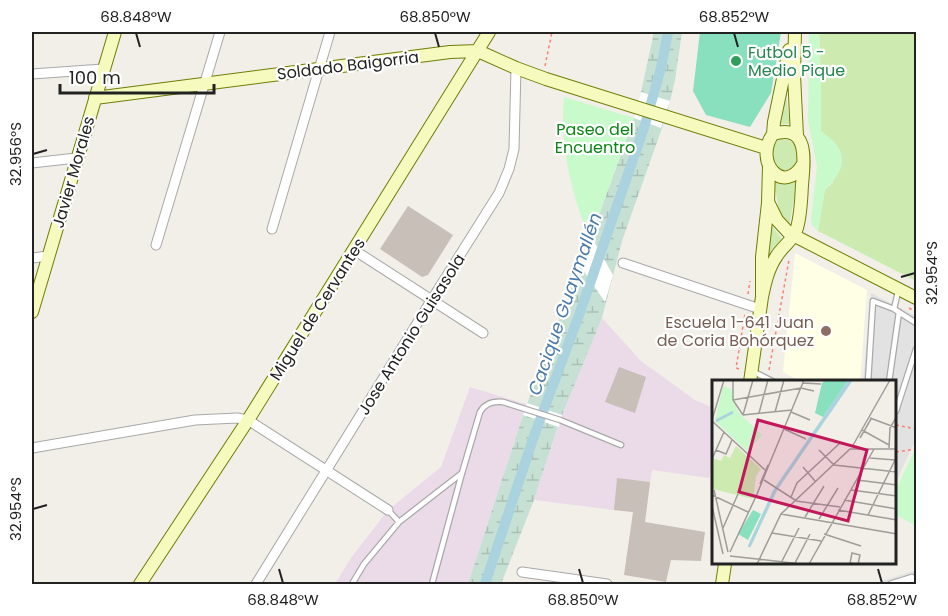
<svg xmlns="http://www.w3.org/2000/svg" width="948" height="616" viewBox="0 0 948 616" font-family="Poppins,sans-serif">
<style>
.industrial{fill:#ebdbe8}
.education{fill:#ffffe5}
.grass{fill:#cdebb0}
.wetland{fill:url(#wetland-marsh)}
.park{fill:#c8facc}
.pitch{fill:#88e0be}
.parking{fill:#e2e2e2}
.pier{fill:#fff}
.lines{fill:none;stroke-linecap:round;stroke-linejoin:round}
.canal{stroke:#aad3df;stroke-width:10}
.building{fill:#c7bfb8}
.lane-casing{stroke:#a9a9a9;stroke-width:7}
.street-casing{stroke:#a9a9a9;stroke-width:11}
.secondary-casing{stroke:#707d05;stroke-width:14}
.path{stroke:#fa8072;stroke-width:1.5;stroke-dasharray:3 3;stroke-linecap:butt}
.lane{stroke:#fff;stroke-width:4.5}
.street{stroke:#fff;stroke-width:9}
.secondary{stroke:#f7fabf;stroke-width:12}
.ticks{fill:none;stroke:#222;stroke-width:2}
.leisure-dot{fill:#2e9e5b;stroke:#fff;stroke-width:2}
.education-dot{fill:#8d6e63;stroke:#fff;stroke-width:2}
.labels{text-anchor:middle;stroke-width:4.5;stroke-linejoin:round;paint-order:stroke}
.leisure-label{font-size:16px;fill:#27864d;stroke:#fff;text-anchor:start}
.street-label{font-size:16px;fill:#222;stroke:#fff}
.park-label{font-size:16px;fill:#0c8416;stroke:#fff}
.education-label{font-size:16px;fill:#785e54;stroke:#fff;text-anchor:end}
.water-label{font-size:18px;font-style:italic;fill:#4a7aab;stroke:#fff}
.inset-river{fill:none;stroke:#aad3df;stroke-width:3}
.inset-road{fill:none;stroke:#9f9d99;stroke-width:1.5}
.view{fill:#c2185b;fill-opacity:0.15;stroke:#c2185b;stroke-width:3}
.inset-edge{fill:none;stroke:#222;stroke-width:3}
.neatline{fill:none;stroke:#222;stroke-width:2}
.ticks-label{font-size:15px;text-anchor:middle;fill:#222}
</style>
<defs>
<pattern id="wetland-marsh" width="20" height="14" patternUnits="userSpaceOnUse" patternTransform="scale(1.5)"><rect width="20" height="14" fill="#c6e0d4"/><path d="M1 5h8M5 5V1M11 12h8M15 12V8" fill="none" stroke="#aac0b6"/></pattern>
</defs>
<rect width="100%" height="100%" fill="#f2efe9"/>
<path class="industrial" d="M 602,318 L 641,361 L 695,400 L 714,408 L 714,457 L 709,478 L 652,470 L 646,514 L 534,500 L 558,427 L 523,415 L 468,584 L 335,584 L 351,558 L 388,510 L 441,467 L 470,387 L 562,415 Z"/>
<path class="education" d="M 795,253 L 867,290 L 860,382 L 801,382 L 783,372 Z"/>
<path class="grass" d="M 819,32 L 916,32 L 916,281 L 818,231 L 825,189 L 833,183 L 821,131 L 821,81 Z
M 786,96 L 790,124 L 777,124 Z
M 780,139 C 791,139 798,144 798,156 C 798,166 788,174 779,168 C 769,161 770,144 780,139 Z
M 773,179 L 788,183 L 797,180 L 789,227 L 780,215 Z
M 772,226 L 782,239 L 769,258 L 767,257 Z"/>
<path class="wetland" d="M 654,32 L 682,32 L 675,80 L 667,114 L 622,241 L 602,318 L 560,420 L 534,500 L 501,584 L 468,584 L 525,409 L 600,212 L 634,118 L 641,92 Z"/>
<path class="park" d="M 809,32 L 819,32 L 821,81 L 821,131 C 826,135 832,139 836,144 C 849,160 839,178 825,189 L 818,231 L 812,225 L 811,218 L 817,166 L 808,121 Z
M 564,97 L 634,118 L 600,212 L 584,224 C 569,184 560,141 564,97 Z
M 916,447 L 916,526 L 896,515 L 896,489 Z"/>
<path class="pitch" d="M 700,32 L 781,32 L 771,93 L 750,127 L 706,115 L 693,91 Z"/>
<path class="parking" d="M 871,293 L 916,316 L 916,439 L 896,482 L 896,382 L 863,382 Z
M 916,570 L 916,584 L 873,584 Z"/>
<path class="pier" d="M 641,92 L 670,101 L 661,128 L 634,118 Z
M 591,236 L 613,275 L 605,302 L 579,264 Z
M 527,403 L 562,415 L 559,427 L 523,415 Z"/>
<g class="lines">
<path class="canal" d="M 485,584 L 534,436 L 578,318 L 644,128 L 661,68 L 668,32"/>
</g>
<path class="building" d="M 408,206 L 453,235 L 428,275 L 422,277 L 380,249 Z
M 619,367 L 646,377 L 635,413 L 605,402 Z
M 617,478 L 650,482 L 645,522 L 705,532 L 701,561 L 671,560 L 666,582 L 624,575 L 633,512 L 614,510 Z"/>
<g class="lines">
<defs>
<path id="lane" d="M 898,292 L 894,309 L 916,323
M 754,372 L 774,382
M 868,382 L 873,301 L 894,309
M 889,382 L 899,312
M 896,411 L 916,349
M 388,510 L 399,522
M 352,584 L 364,564 L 399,522 L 462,473
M 432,584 L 462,473 L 480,412 C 485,403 493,401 503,402 L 560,420 L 621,445
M 890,584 L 912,577 L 914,581 L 905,584"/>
<path id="street" d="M 32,74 L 103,69
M 32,163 L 76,158
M 272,229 L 330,32
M 156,245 L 220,32
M 354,250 L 483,333
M 32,258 L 48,256
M 623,263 L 760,309
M 32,448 L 195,420 L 237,418 L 248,420 L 388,510
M 522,572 L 607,584
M 256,584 L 431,301 L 499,193 L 509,169 L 514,149 L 516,68"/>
<path id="secondary" d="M 795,32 L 794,75 L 797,136
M 95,98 L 450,52 L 478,51 L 516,68 L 546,79 L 766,148
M 773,134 L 774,122 L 789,50
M 769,204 L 777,220 L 789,233 L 916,298
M 762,297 C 765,283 768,269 776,257 C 781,248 792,241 796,231 C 801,217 801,200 802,185 C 804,162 810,123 773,134 C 753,162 784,197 803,164
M 32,312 L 115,32
M 750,382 L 762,297 L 762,257 L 768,203 L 769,166
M 140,584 L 248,420 L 489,32
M 722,584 L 725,564"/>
</defs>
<use href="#lane" class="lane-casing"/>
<use href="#street" class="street-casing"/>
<use href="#secondary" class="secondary-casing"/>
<path class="path" d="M 545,66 L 552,32
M 748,294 L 750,281
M 909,308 L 916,312
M 739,369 L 736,368 L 745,314
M 769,370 L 789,260
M 896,425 L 916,429
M 896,452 L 916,449"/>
<use href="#lane" class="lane"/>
<use href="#street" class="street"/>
<use href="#secondary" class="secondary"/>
</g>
<path class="ticks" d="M 136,33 L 140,47M 435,33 L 439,47M 734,33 L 738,47M 33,154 L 47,150M 901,277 L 915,273M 33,509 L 47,505M 279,569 L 283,583M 579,569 L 583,583M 878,569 L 882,583"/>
<circle class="leisure-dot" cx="736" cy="61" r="6"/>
<circle class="education-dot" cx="826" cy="331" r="6"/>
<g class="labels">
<g class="leisure-label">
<text x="748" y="58">Futbol 5 -<tspan x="748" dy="18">Medio Pique</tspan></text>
</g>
<g class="street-label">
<text transform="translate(348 65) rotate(-7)" y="6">Soldado Baigorria</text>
<text transform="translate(73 172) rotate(-74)" y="6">Javier Morales</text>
<text transform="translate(317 309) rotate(-58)" y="6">Miguel de Cervantes</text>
<text transform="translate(411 334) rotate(-58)" y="6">Jose Antonio Guisasola</text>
</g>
<g class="park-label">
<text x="595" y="135">Paseo del<tspan x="595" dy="18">Encuentro</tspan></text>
</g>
<g class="education-label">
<text x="814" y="328">Escuela 1-641 Juan<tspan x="814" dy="18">de Coria Bohórquez</tspan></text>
</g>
<g class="water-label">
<text transform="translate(565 304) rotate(-71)" y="6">Cacique Guaymallén</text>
</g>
</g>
<g transform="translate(712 380)">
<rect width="184" height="184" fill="#f2efe9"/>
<path d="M 24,66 L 49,89 L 44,96 L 41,119 L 1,109 L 1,78 L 9,81 L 12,75 L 18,78 Z" fill="#cdebb0"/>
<path d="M 111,37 L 115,38 L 66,109 L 40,164 L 37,163 L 63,107 Z" fill="#c6e0d4"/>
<path d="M 11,6 L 19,9 L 26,32 L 50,55 L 35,71 L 3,41 Z" fill="#c8facc"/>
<path d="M 114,0 L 136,0 L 111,37 L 103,33 L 110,3 ZM 41,130 L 49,134 L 36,160 L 26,154 Z" fill="#88e0be"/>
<path d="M 136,0 L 141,0 L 115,38 L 111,37 Z" fill="#aad3df"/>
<path class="inset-river" d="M 4,41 L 21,32M 37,167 L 62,112 L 114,36"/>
<path class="inset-road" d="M 21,0 L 21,20 L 31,35M 91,3 L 109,4M 21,20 L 89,8 L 102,11M 63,32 L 72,0M 79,32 L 98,40M 47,33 L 56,0M 31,35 L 80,30M 31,35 L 41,0M 158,38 L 185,48M 0,40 L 12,0M 0,41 L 53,90M 72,49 L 94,59M 150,50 L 177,65M 148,58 L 159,39M 140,67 L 178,0M 177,68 L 178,48 L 185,36M 4,70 L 14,74 L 20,60M 107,70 L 122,85 L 185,92M 158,78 L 183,80M 0,79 L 12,52M 91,87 L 103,101M 52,100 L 83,120M 145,100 L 185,105M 48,104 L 56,85M 2,110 L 16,172M 139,110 L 185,116M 45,114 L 92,0M 0,115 L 36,132M 79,117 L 85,103 L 128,63M 132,120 L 185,129M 84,121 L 128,127M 0,126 L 11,174M 126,130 L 185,140M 69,134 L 185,154M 156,135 L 185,76M 93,137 L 112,106M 107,139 L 126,108M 11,148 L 26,114M 60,153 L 109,161M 112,154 L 149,166M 18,172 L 46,112M 18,176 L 89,184M 70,181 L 87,148M 83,183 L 98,154M 45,184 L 69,134 L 138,69 L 185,69M 97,184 L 162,69M 144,184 L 138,183 L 140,173 L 148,175 L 146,184"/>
<path class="view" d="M 46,40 L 155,70 L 136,141 L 27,112 Z"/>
<rect width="184" height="184" class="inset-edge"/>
</g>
<rect width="948" height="616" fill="none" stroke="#ffffff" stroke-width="66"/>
<path d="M60 84v9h154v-9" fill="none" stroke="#222222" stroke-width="3"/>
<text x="69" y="84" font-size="18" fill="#222222" stroke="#ffffff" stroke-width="4.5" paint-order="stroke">100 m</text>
<rect x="33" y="33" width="882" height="550" class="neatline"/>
<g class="ticks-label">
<text x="136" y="22">68.848°W</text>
<text x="435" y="22">68.850°W</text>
<text x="734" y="22">68.852°W</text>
<text transform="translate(16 154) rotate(-90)" y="5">32.956°S</text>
<text transform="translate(932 273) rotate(-90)" y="5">32.954°S</text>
<text transform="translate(16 509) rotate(-90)" y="5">32.954°S</text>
<text x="283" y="605">68.848°W</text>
<text x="583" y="605">68.850°W</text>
<text x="882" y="605">68.852°W</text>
</g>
</svg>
